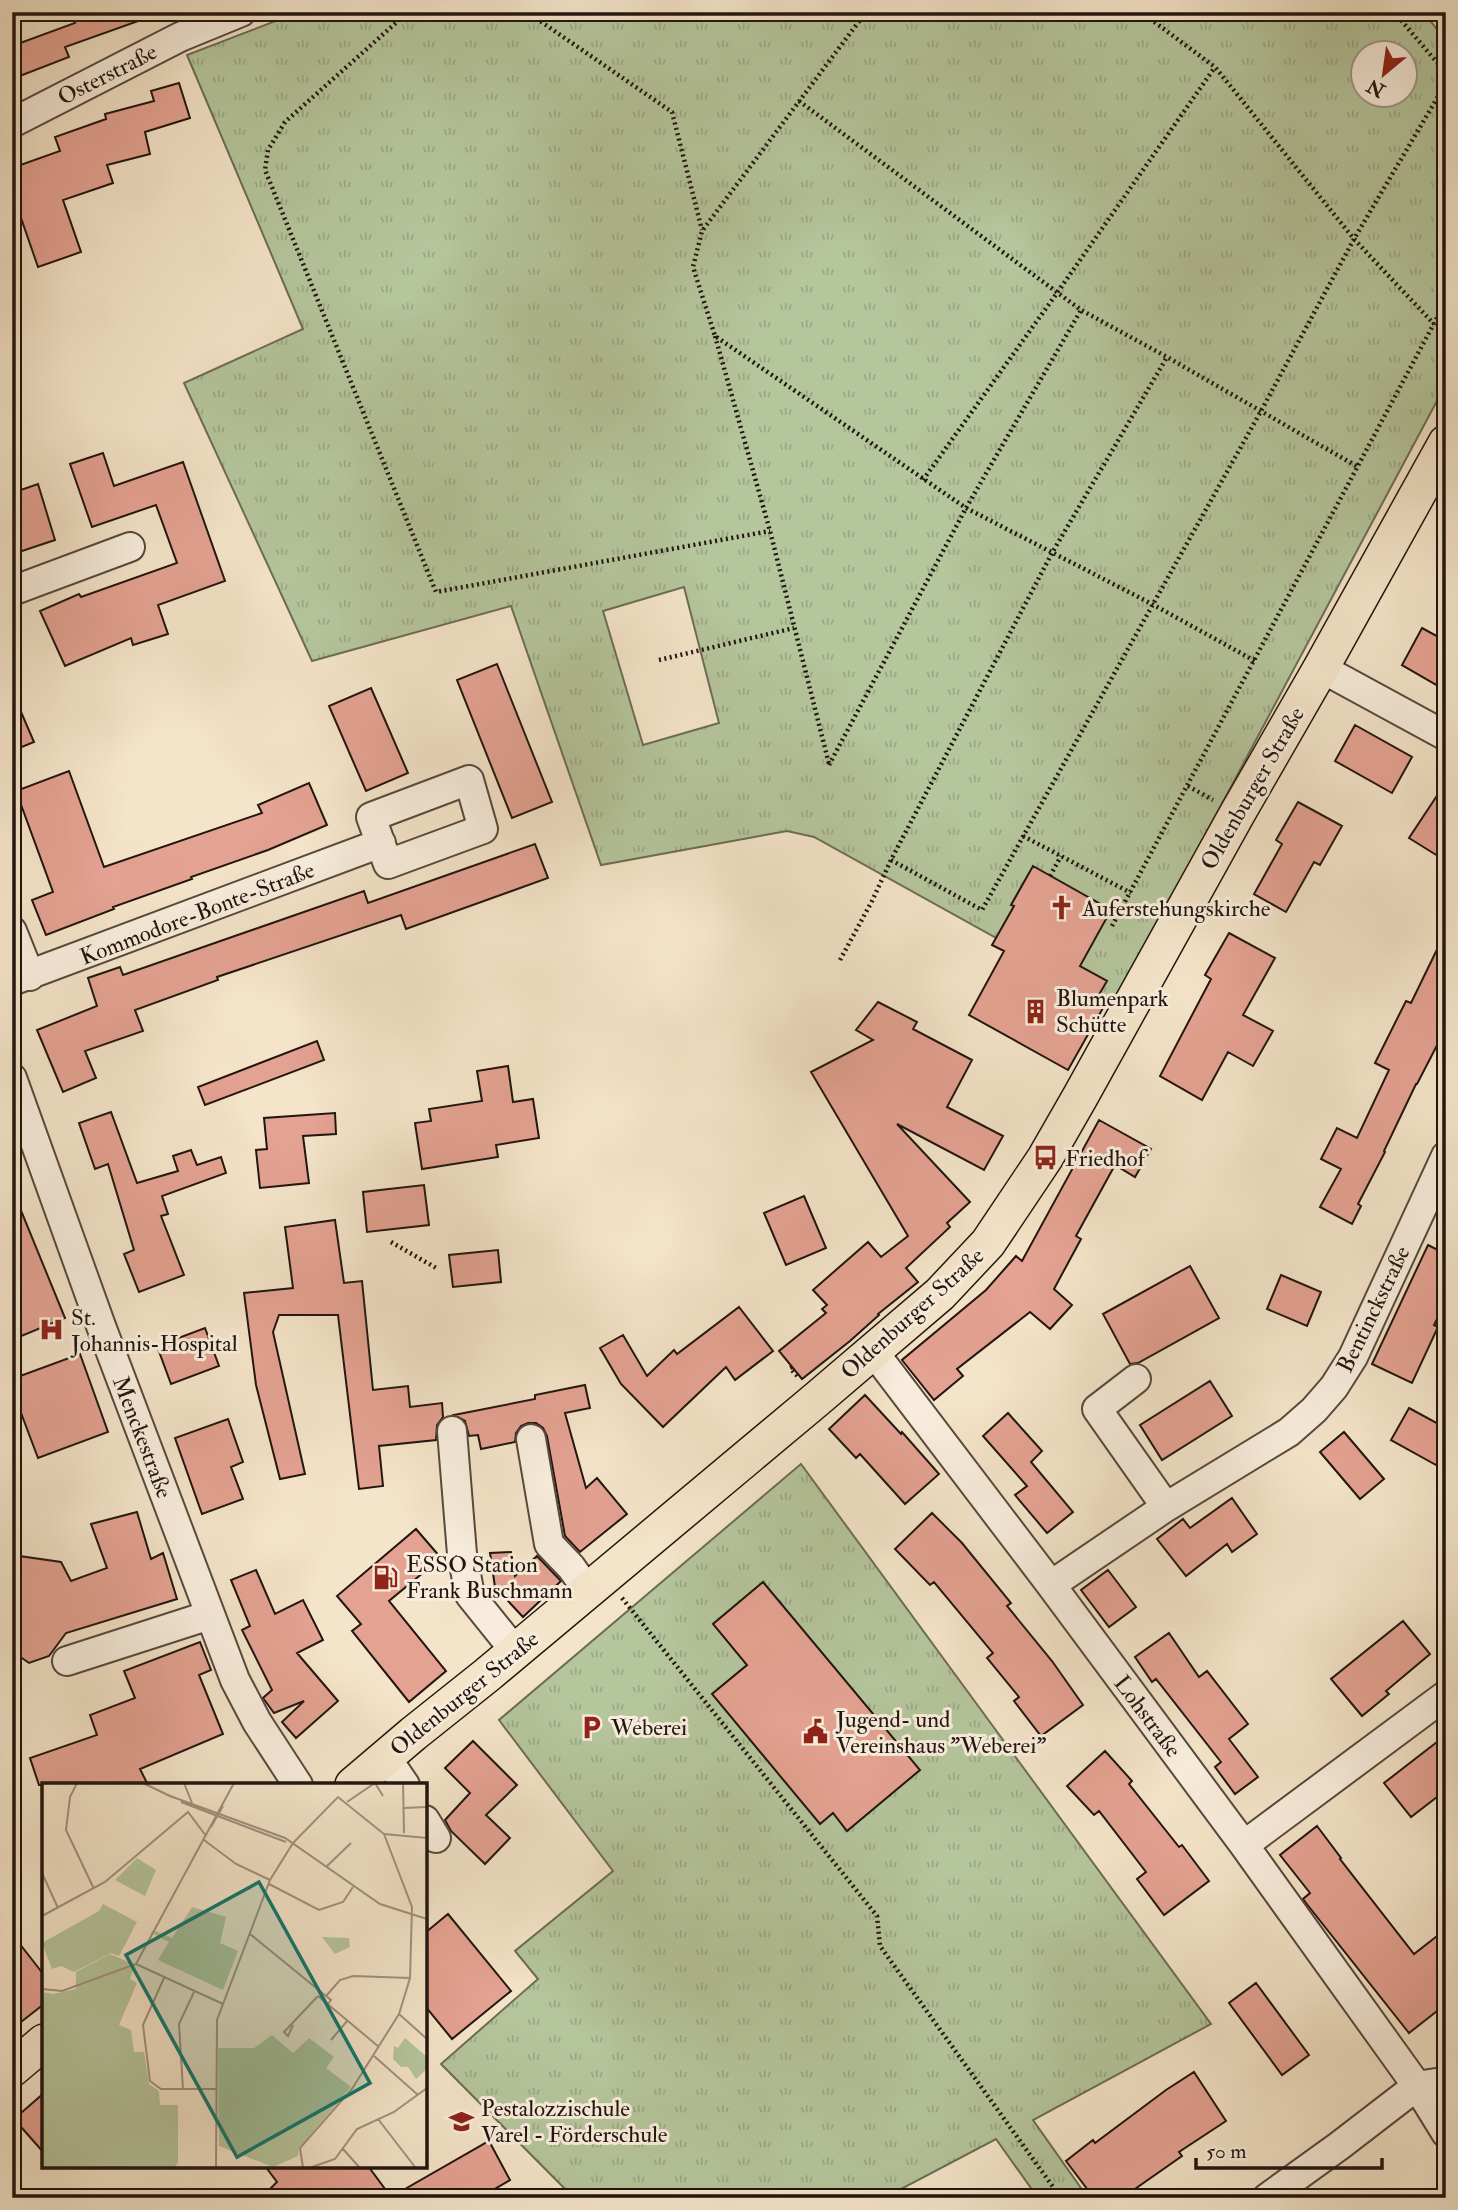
<svg xmlns="http://www.w3.org/2000/svg" width="1458" height="2210" viewBox="0 0 1458 2210" font-family="'IM FELL Double Pica',serif">
<style>
.park{fill:url(#park-tufts);stroke:#6b6d56;stroke-width:2;fill-rule:evenodd}
.building{fill:#e4a292;stroke:#21150f;stroke-width:2}
.lines{fill:none;stroke-linecap:round;stroke-linejoin:round}
.minor-casing{stroke:#56493e;stroke-width:32}
.major-casing{stroke:#21150f;stroke-width:38}
.path{stroke:#21150f;stroke-width:4.5;stroke-dasharray:2 3.5;stroke-linecap:butt}
.minor{stroke:#f8eddc;stroke-width:28}
.major{stroke:#f4e4c9;stroke-width:35}
.labels{text-anchor:middle;stroke-width:6;stroke-linejoin:round;paint-order:stroke}
.street-label{font-size:23px;fill:#21150f;stroke:#f8eddc}
.poi-label{font-size:23px;fill:#21150f;stroke:#f8eddc;text-anchor:start}
.inset-road{fill:none;stroke:#a0917f;stroke-width:2}
.view{fill:#0f766e;fill-opacity:0.15;stroke:#0f766e;stroke-width:3.5}
.inset-edge{fill:none;stroke:#21150f;stroke-width:3.5}
</style>
<defs>
<pattern id="park-tufts" width="24" height="20" patternUnits="userSpaceOnUse" patternTransform="scale(1.75)"><rect width="24" height="20" fill="#b5c59c"/><path d="M3 7l-1-3M5 7V3M7 7l1-3M15 17l-1-3M17 17v-4M19 17l1-3" fill="none" stroke="#9ba885"/></pattern>
</defs>
<rect width="100%" height="100%" fill="#f4e4c9"/>
<filter id="stains"><feTurbulence type="fractalNoise" baseFrequency=".00286" numOctaves="4"/><feColorMatrix values="0 0 0 0 .2 0 0 0 0 .09 0 0 0 0 .02 0 0 0 .5 -.17"/></filter>
<radialGradient id="worn" r=".72"><stop offset=".6" stop-color="#630" stop-opacity="0"/><stop offset="1" stop-color="#630" stop-opacity=".3"/></radialGradient>
<path class="park" d="M 299,12 L 1423,12 L 1446,40 L 1446,384 L 1115,1004 L 814,837 L 787,831 L 601,865 L 511,606 L 312,661 L 184,383 L 303,329 L 187,55 ZM 1364,52 L 1406,52 L 1406,94 L 1364,94 ZM 684,587 L 719,723 L 643,745 L 603,611 Z
M 801,1464 L 1211,2024 L 1033,2120 L 1088,2198 L 1038,2198 L 996,2139 L 884,2198 L 574,2198 L 441,2064 L 538,1979 L 515,1951 L 613,1871 L 499,1720 Z"/>
<path class="building" d="M 71,12 L 155,12 L 155,15 L 65,47 L 69,57 L 12,79 L 12,46 L 75,23 Z
M 179,83 L 190,118 L 145,132 L 150,154 L 107,165 L 113,183 L 63,200 L 81,252 L 38,267 L 12,192 L 12,168 L 60,151 L 55,137 L 106,119 L 105,114 L 154,101 L 151,91 Z
M 103,453 L 114,486 L 183,462 L 225,581 L 158,605 L 168,634 L 133,645 L 131,638 L 65,666 L 40,611 L 79,594 L 81,597 L 177,563 L 156,505 L 92,527 L 70,464 Z
M 38,484 L 55,540 L 19,552 L 12,531 L 12,493 Z
M 1422,628 L 1446,641 L 1446,676 L 1440,687 L 1402,665 Z
M 497,664 L 552,802 L 512,818 L 457,680 Z
M 371,688 L 408,773 L 366,791 L 329,706 Z
M 12,691 L 34,742 L 12,751 Z
M 1355,725 L 1412,757 L 1392,793 L 1335,761 Z
M 69,771 L 104,867 L 262,813 L 258,805 L 309,783 L 327,825 L 268,850 L 191,877 L 192,879 L 113,907 L 114,909 L 46,935 L 32,900 L 53,892 L 16,791 Z
M 1446,782 L 1446,861 L 1409,838 Z
M 1298,802 L 1342,826 L 1320,865 L 1314,862 L 1286,912 L 1254,894 L 1282,844 L 1276,840 Z
M 535,844 L 548,878 L 406,929 L 401,915 L 217,977 L 218,980 L 135,1010 L 143,1031 L 85,1051 L 96,1078 L 63,1092 L 37,1030 L 97,1006 L 88,978 L 120,967 L 123,975 L 364,891 L 368,903 Z
M 1033,866 L 1111,910 L 1080,966 L 1107,981 L 1094,1003 L 1103,1008 L 1068,1070 L 969,1015 L 1004,951 L 992,945 L 1014,906 L 1011,905 Z
M 1446,931 L 1446,1028 L 1417,1084 L 1416,1084 L 1384,1151 L 1385,1152 L 1358,1204 L 1361,1206 L 1352,1224 L 1320,1207 L 1341,1169 L 1321,1159 L 1337,1128 L 1357,1138 L 1389,1070 L 1375,1063 L 1406,1001 L 1411,1003 Z
M 1229,933 L 1275,958 L 1243,1015 L 1273,1031 L 1253,1066 L 1228,1052 L 1202,1100 L 1160,1076 L 1211,979 L 1205,975 Z
M 878,1002 L 917,1022 L 913,1029 L 972,1060 L 947,1107 L 1003,1136 L 984,1170 L 897,1124 L 970,1202 L 947,1223 L 950,1227 L 906,1268 L 918,1282 L 878,1314 L 879,1315 L 850,1341 L 802,1379 L 779,1351 L 826,1313 L 822,1309 L 827,1305 L 813,1290 L 868,1242 L 881,1257 L 908,1236 L 811,1072 L 873,1040 L 856,1030 Z
M 317,1041 L 324,1060 L 205,1105 L 198,1087 Z
M 508,1066 L 513,1102 L 533,1099 L 539,1138 L 496,1145 L 498,1157 L 422,1169 L 415,1123 L 431,1121 L 429,1109 L 482,1101 L 477,1071 Z
M 111,1112 L 137,1183 L 178,1171 L 173,1156 L 191,1150 L 197,1165 L 221,1157 L 226,1173 L 162,1196 L 168,1214 L 161,1216 L 184,1275 L 139,1292 L 124,1254 L 134,1250 L 108,1164 L 95,1169 L 79,1123 Z
M 335,1113 L 336,1134 L 303,1136 L 309,1183 L 260,1188 L 256,1150 L 267,1149 L 264,1118 Z
M 1099,1120 L 1151,1149 L 1135,1177 L 1115,1165 L 1076,1236 L 1081,1239 L 1054,1289 L 1072,1305 L 1050,1329 L 1030,1312 L 957,1369 L 963,1376 L 934,1400 L 902,1360 L 986,1290 L 1016,1256 L 1022,1261 Z
M 424,1185 L 429,1225 L 367,1232 L 363,1192 Z
M 13,1191 L 65,1318 L 19,1337 L 12,1320 Z
M 804,1196 L 826,1248 L 786,1265 L 764,1213 Z
M 335,1220 L 344,1283 L 362,1281 L 373,1390 L 408,1386 L 410,1407 L 442,1403 L 443,1417 L 437,1425 L 436,1440 L 379,1446 L 383,1486 L 359,1489 L 338,1315 L 279,1315 L 273,1332 L 305,1474 L 280,1479 L 256,1385 L 244,1293 L 293,1288 L 285,1227 Z
M 1428,1245 L 1446,1254 L 1446,1301 L 1434,1325 L 1438,1327 L 1412,1383 L 1372,1364 Z
M 498,1250 L 501,1282 L 453,1287 L 449,1255 Z
M 1190,1266 L 1219,1318 L 1138,1363 L 1130,1364 L 1103,1314 Z
M 1281,1275 L 1321,1292 L 1307,1326 L 1267,1309 Z
M 739,1307 L 773,1351 L 735,1380 L 726,1367 L 663,1427 L 621,1384 L 600,1348 L 623,1335 L 647,1376 L 674,1350 L 677,1354 Z
M 205,1328 L 219,1366 L 171,1384 L 157,1346 Z
M 80,1354 L 108,1432 L 38,1458 L 12,1389 L 12,1379 Z
M 1210,1381 L 1232,1416 L 1162,1460 L 1140,1425 Z
M 585,1385 L 590,1408 L 565,1413 L 586,1488 L 597,1478 L 627,1514 L 580,1552 L 565,1536 L 547,1436 L 543,1428 L 536,1423 L 528,1423 L 521,1426 L 516,1433 L 515,1442 L 481,1449 L 478,1435 L 469,1436 L 465,1421 L 454,1415 L 535,1399 L 535,1395 Z
M 865,1395 L 901,1434 L 902,1432 L 939,1474 L 905,1504 L 860,1454 L 856,1458 L 829,1429 Z
M 1409,1408 L 1446,1428 L 1446,1448 L 1436,1465 L 1391,1440 Z
M 1008,1413 L 1042,1451 L 1031,1462 L 1073,1512 L 1047,1533 L 1015,1495 L 1027,1486 L 983,1436 Z
M 228,1419 L 243,1462 L 231,1467 L 243,1499 L 202,1514 L 175,1438 Z
M 1344,1432 L 1384,1479 L 1360,1499 L 1320,1452 Z
M 1232,1498 L 1257,1534 L 1232,1552 L 1227,1544 L 1186,1576 L 1157,1539 L 1183,1519 L 1190,1528 Z
M 137,1512 L 151,1559 L 163,1553 L 177,1599 L 66,1633 L 49,1656 L 29,1663 L 12,1651 L 12,1555 L 61,1562 L 71,1581 L 107,1568 L 91,1524 Z
M 932,1513 L 962,1543 L 1011,1603 L 1007,1606 L 1052,1661 L 1083,1705 L 1041,1736 L 1014,1701 L 1019,1697 L 987,1658 L 993,1653 L 934,1582 L 930,1585 L 895,1549 Z
M 416,1529 L 441,1558 L 389,1601 L 446,1671 L 409,1702 L 352,1631 L 361,1624 L 337,1596 Z
M 511,1552 L 515,1576 L 537,1556 L 561,1581 L 523,1617 L 495,1587 L 490,1553 Z
M 256,1570 L 275,1614 L 303,1600 L 323,1640 L 297,1653 L 338,1701 L 296,1738 L 282,1722 L 304,1701 L 274,1713 L 263,1698 L 272,1690 L 242,1630 L 250,1626 L 231,1580 Z
M 1108,1570 L 1136,1607 L 1109,1627 L 1081,1590 Z
M 763,1582 L 920,1770 L 847,1831 L 833,1813 L 820,1824 L 712,1694 L 747,1665 L 713,1624 Z
M 1403,1621 L 1430,1654 L 1386,1691 L 1389,1694 L 1362,1716 L 1331,1679 Z
M 1169,1633 L 1199,1677 L 1207,1671 L 1248,1724 L 1229,1739 L 1258,1777 L 1235,1794 L 1215,1767 L 1221,1762 L 1156,1679 L 1152,1682 L 1135,1657 Z
M 200,1642 L 211,1670 L 199,1675 L 223,1734 L 140,1769 L 148,1785 L 39,1785 L 30,1758 L 97,1735 L 90,1715 L 135,1698 L 124,1671 Z
M 1446,1735 L 1446,1790 L 1411,1817 L 1384,1783 Z
M 473,1741 L 517,1785 L 486,1815 L 510,1838 L 485,1864 L 451,1831 L 445,1820 L 470,1793 L 445,1768 Z
M 1105,1751 L 1132,1781 L 1129,1784 L 1179,1847 L 1182,1845 L 1209,1881 L 1164,1915 L 1137,1879 L 1146,1872 L 1099,1811 L 1094,1815 L 1067,1786 Z
M 1317,1826 L 1341,1858 L 1340,1859 L 1414,1954 L 1446,1929 L 1446,2004 L 1409,2033 L 1306,1903 L 1303,1899 L 1310,1893 L 1280,1855 Z
M 448,1914 L 511,1991 L 452,2039 L 425,2006 L 425,1933 Z
M 12,1934 L 44,1975 L 44,2004 L 12,2029 Z
M 1256,1983 L 1309,2055 L 1282,2075 L 1229,2003 Z
M 1194,2072 L 1226,2121 L 1179,2152 L 1182,2156 L 1122,2198 L 1094,2198 L 1066,2161 L 1093,2140 L 1095,2143 L 1166,2090 Z
M 44,2093 L 44,2153 L 14,2119 Z
M 489,2141 L 510,2180 L 479,2198 L 261,2198 L 277,2182 L 265,2166 L 368,2166 L 391,2197 Z"/>
<g class="lines">
<defs>
<path id="minor" d="M 12,123 L 180,37 L 241,12
M 12,591 L 130,547
M 1321,668 L 1446,736
M 469,780 L 483,829 L 388,864 L 371,817 Z
M 12,931 L 30,976
M 12,981 L 381,843
M 12,1078 L 101,1326 L 235,1680 L 257,1722 L 298,1785
M 873,1351 L 1051,1585 L 1244,1845 L 1417,2086 L 1446,2133
M 1136,1379 L 1097,1409 L 1166,1507
M 452,1431 L 462,1554 L 470,1595 L 515,1651
M 531,1439 L 549,1544 L 571,1567 L 588,1591
M 1051,1585 L 1166,1507 L 1289,1432 L 1314,1410 L 1334,1387 L 1353,1357 L 1446,1156
M 67,1661 L 210,1615
M 386,1757 L 405,1785
M 425,1820 L 436,1838
M 1244,1845 L 1446,1695
M 1417,2086 L 1436,2083 L 1446,2084
M 1267,2198 L 1339,2146 L 1417,2086"/>
<path id="major" d="M 353,1785 L 413,1734 L 487,1675 L 817,1399 L 940,1294 L 988,1243 L 1045,1158 L 1080,1097 L 1237,814 L 1321,668 L 1446,443
M 12,2069 L 44,2042"/>
</defs>
<use href="#minor" class="minor-casing"/>
<use href="#major" class="major-casing"/>
<path class="path" d="M 408,12 L 285,122 L 268,150 L 265,170 L 436,592 L 770,531
M 527,12 L 672,112 L 702,230
M 866,12 L 702,231 L 693,267 L 715,336 L 966,508 L 1152,604 L 1255,661
M 1141,12 L 1215,67 L 1354,239 L 1434,324
M 1394,12 L 1446,73
M 799,101 L 1081,310 L 1167,357 L 1358,467
M 715,336 L 770,531 L 829,764
M 923,480 L 1057,293 L 1215,67
M 659,660 L 794,628
M 829,765 L 966,508 L 1081,310
M 1188,786 L 1213,800
M 1023,836 L 1131,893
M 891,860 L 982,910 L 1261,411 L 1354,239 L 1446,83
M 1050,876 L 1061,856
M 1112,926 L 1446,301
M 840,960 L 872,901 L 891,860 L 1052,553 L 1167,357
M 391,1242 L 438,1269
M 792,1367 L 790,1368 L 798,1377
M 622,1598 L 877,1916 L 880,1946 L 1061,2198"/>
<use href="#minor" class="minor"/>
<use href="#major" class="major"/>
</g>
<defs>
<symbol id="church-bare" viewBox="-9 -9 18 18"><path d="M-1.2-6h2.4v3.5h3.3v2.4h-3.3V6h-2.4V-.1h-3.3v-2.4h3.3Z" fill="#8f2418" stroke="#f8eddc" stroke-width="2.5" paint-order="stroke"/></symbol>
<symbol id="building-bare" viewBox="-9 -9 18 18"><path d="M-4-6H4V6H1V3H-1V6H-4ZM-2.5-4.3h1.7v1.8h-1.7ZM.8-4.3h1.7v1.8H.8ZM-2.5-1h1.7V.8h-1.7ZM.8-1h1.7V.8H.8Z" fill="#8f2418" stroke="#f8eddc" stroke-width="2.5" paint-order="stroke"/></symbol>
<symbol id="bus-bare" viewBox="-9 -9 18 18"><path d="M-5-6H5V4H4V6H2V4H-2V6H-4V4H-5ZM-3.5-4V0h7V-4ZM-3.5 1.2v1.5H-2V1.2ZM2 1.2v1.5H3.5V1.2Z" fill="#8f2418" stroke="#f8eddc" stroke-width="2.5" paint-order="stroke"/></symbol>
<symbol id="hospital-bare" viewBox="-9 -9 18 18"><path d="M-5-5h3v3.5h4V-5h3V5h-3V1.5h-4V5h-3Z" fill="#8f2418" stroke="#f8eddc" stroke-width="2.5" paint-order="stroke"/></symbol>
<symbol id="fuel-bare" viewBox="-9 -9 18 18"><path d="M-5.5-6h7V0h2V4h1.3V-2.5L3-4.5l.8-.8L6-3V5H2.5V1h-1V6h-7ZM-4.2-4.7v3.2H.2V-4.7Z" fill="#8f2418" stroke="#f8eddc" stroke-width="2.5" paint-order="stroke"/></symbol>
<symbol id="parking-bare" viewBox="-9 -9 18 18"><path d="M-3.5-5.5H1a3.5 3.5 0 0 1 0 7H-1V5.5H-3.5ZM-1-3.4V-.6H.8a1.4 1.4 0 0 0 0-2.8Z" fill="#8f2418" stroke="#f8eddc" stroke-width="2.5" paint-order="stroke"/></symbol>
<symbol id="civic-bare" viewBox="-9 -9 18 18"><path d="M-.6-6.5H3V-4.5H.6V-3L4-1V1h2V6H-6V1h2V-1L-.6-3ZM-1.2 2.5V6h2.4V2.5Z" fill="#8f2418" stroke="#f8eddc" stroke-width="2.5" paint-order="stroke"/></symbol>
<symbol id="school-bare" viewBox="-9 -9 18 18"><path d="M0-5L7-2L0 1L-7-2ZM-4 1L0 2.5L4 1V4Q0 6-4 4Z" fill="#8f2418" stroke="#f8eddc" stroke-width="2.5" paint-order="stroke"/></symbol>
</defs>
<g fill-rule="evenodd">
<use href="#church-bare" x="1044" y="890" width="35" height="35"/>
<use href="#building-bare" x="1018" y="994" width="35" height="35"/>
<use href="#bus-bare" x="1028" y="1140" width="35" height="35"/>
<use href="#hospital-bare" x="34" y="1312" width="35" height="35"/>
<use href="#fuel-bare" x="368" y="1560" width="35" height="35"/>
<use href="#parking-bare" x="574" y="1710" width="35" height="35"/>
<use href="#civic-bare" x="798" y="1714" width="35" height="35"/>
<use href="#school-bare" x="444" y="2104" width="35" height="35"/>
</g>
<g class="labels">
<g class="street-label">
<text transform="translate(107 74) rotate(-27)" y="8">Osterstraße</text>
<text transform="translate(1252 788) rotate(-60)" y="8">Oldenburger Straße</text>
<text transform="translate(197 913) rotate(-21)" y="8">Kommodore-Bonte-Straße</text>
<text transform="translate(1373 1309) rotate(-64)" y="8">Bentinckstraße</text>
<text transform="translate(912 1313) rotate(-42)" y="8">Oldenburger Straße</text>
<text transform="translate(143 1437) rotate(69)" y="8">Menckestraße</text>
<text transform="translate(464 1693) rotate(-39)" y="8">Oldenburger Straße</text>
<text transform="translate(1148 1716) rotate(53)" y="8">Lohstraße</text>
</g>
<g class="poi-label">
<text x="1082" y="916">Auferstehungskirche</text>
<text x="1056" y="1006">Blumenpark<tspan x="1056" dy="26">Schütte</tspan></text>
<text x="1065" y="1166">Friedhof</text>
<text x="71" y="1325">St.<tspan x="71" dy="26">Johannis-Hospital</tspan></text>
<text x="406" y="1572">ESSO Station<tspan x="406" dy="26">Frank Buschmann</tspan></text>
<text x="836" y="1727">Jugend- und<tspan x="836" dy="26">Vereinshaus "Weberei"</tspan></text>
<text x="611" y="1735">Weberei</text>
<text x="481" y="2116">Pestalozzischule<tspan x="481" dy="26">Varel - Förderschule</tspan></text>
</g>
</g>
<g transform="translate(42 1783)">
<rect width="385" height="385" fill="#f4e4c9"/>
<path d="M 95,75 L 114,87 L 103,113 L 73,97 ZM 61,121 L 95,139 L 77,173 L 69,170 L 32,189 L 19,183 L 10,186 L 0,160 L 57,128 ZM 280,154 L 307,155 L 308,164 L 293,171 Z" fill="#b5c59c"/>
<path d="M 68,171 L 93,182 L 88,196 L 95,200 L 77,242 L 89,247 L 92,269 L 102,269 L 107,301 L 117,308 L 118,322 L 136,322 L 136,379 L 133,385 L 0,385 L 0,209 L 11,211 L 34,206 L 34,189 Z" fill="#b5c59c"/>
<path d="M 150,124 L 184,134 L 178,160 L 196,168 L 181,207 L 116,177 L 127,159 L 109,150 L 111,147 L 130,155 ZM 230,252 L 251,270 L 267,255 L 292,274 L 284,285 L 309,304 L 257,365 L 256,373 L 231,384 L 177,363 L 176,265 L 212,265 Z" fill="#b5c59c"/>
<path d="M 363,255 L 385,274 L 385,286 L 374,296 L 366,284 L 359,284 L 351,276 L 352,263 L 356,265 Z" fill="#b5c59c"/>
<path class="inset-road" d="M 35,0 L 28,14 L 24,47 L 52,106M 101,0 L 130,14M 142,0 L 150,20M 361,0 L 362,50M 128,13 L 243,55 L 338,121 L 385,136M 139,19 L 244,59M 305,19 L 333,0 L 341,13M 362,25 L 385,24M 169,44 L 181,23M 342,51 L 385,55M 162,57 L 194,81 L 228,97M 251,60 L 296,14 L 342,51 L 370,124 L 368,195 L 357,231 L 310,306 L 258,365 L 261,385M 284,84 L 309,60M 0,90 L 16,125M 227,101 L 277,127 L 301,119 L 311,104M 0,133 L 63,99 L 146,29 L 164,53M 208,151 L 284,213 L 289,217 L 286,221M 94,181 L 181,221M 122,195 L 101,242 L 108,298 L 119,306 L 174,306M 0,206 L 20,208 L 94,181 L 192,0M 276,213 L 337,264M 284,213 L 298,197 L 311,193 L 368,195M 357,231 L 385,256M 251,242 L 246,253 L 242,249 L 276,213M 289,257 L 306,237M 332,273 L 376,312M 141,306 L 137,241 L 152,209M 336,336 L 373,384M 301,366 L 318,385M 174,385 L 175,237 L 228,97 L 251,60M 267,385 L 293,376 L 315,346 L 352,329 L 385,305"/>
<path class="view" d="M 217,99 L 328,300 L 195,374 L 84,172 Z"/>
<rect width="385" height="385" class="inset-edge"/>
</g>
<rect width="1458" height="2210" fill="none" stroke="#f4e4c9" stroke-width="42"/>
<rect x="14" y="14" width="1430" height="2182" fill="none" stroke="#21150f" stroke-width="3.5"/>
<rect x="21" y="21" width="1416" height="2168" fill="none" stroke="#21150f" stroke-width="2"/>
<g transform="translate(1384 74) rotate(209)"><circle r="33" fill="#f8eddc" stroke="#a2978a" stroke-width="2"/>
<path d="M0-5L12 26L0 18L-12 26Z" fill="#8f2418"/>
<text y="-10" font-size="19" font-weight="bold" text-anchor="middle" fill="#21150f">N</text>
</g>
<path d="M1196 2158v10h186v-10" fill="none" stroke="#21150f" stroke-width="3.5"/>
<text x="1206" y="2158" font-size="21" fill="#21150f" stroke="#f8eddc" stroke-width="5" paint-order="stroke">50 m</text>
<rect width="100%" height="100%" filter="url(#stains)"/>
<rect width="100%" height="100%" fill="url(#worn)"/>
</svg>
